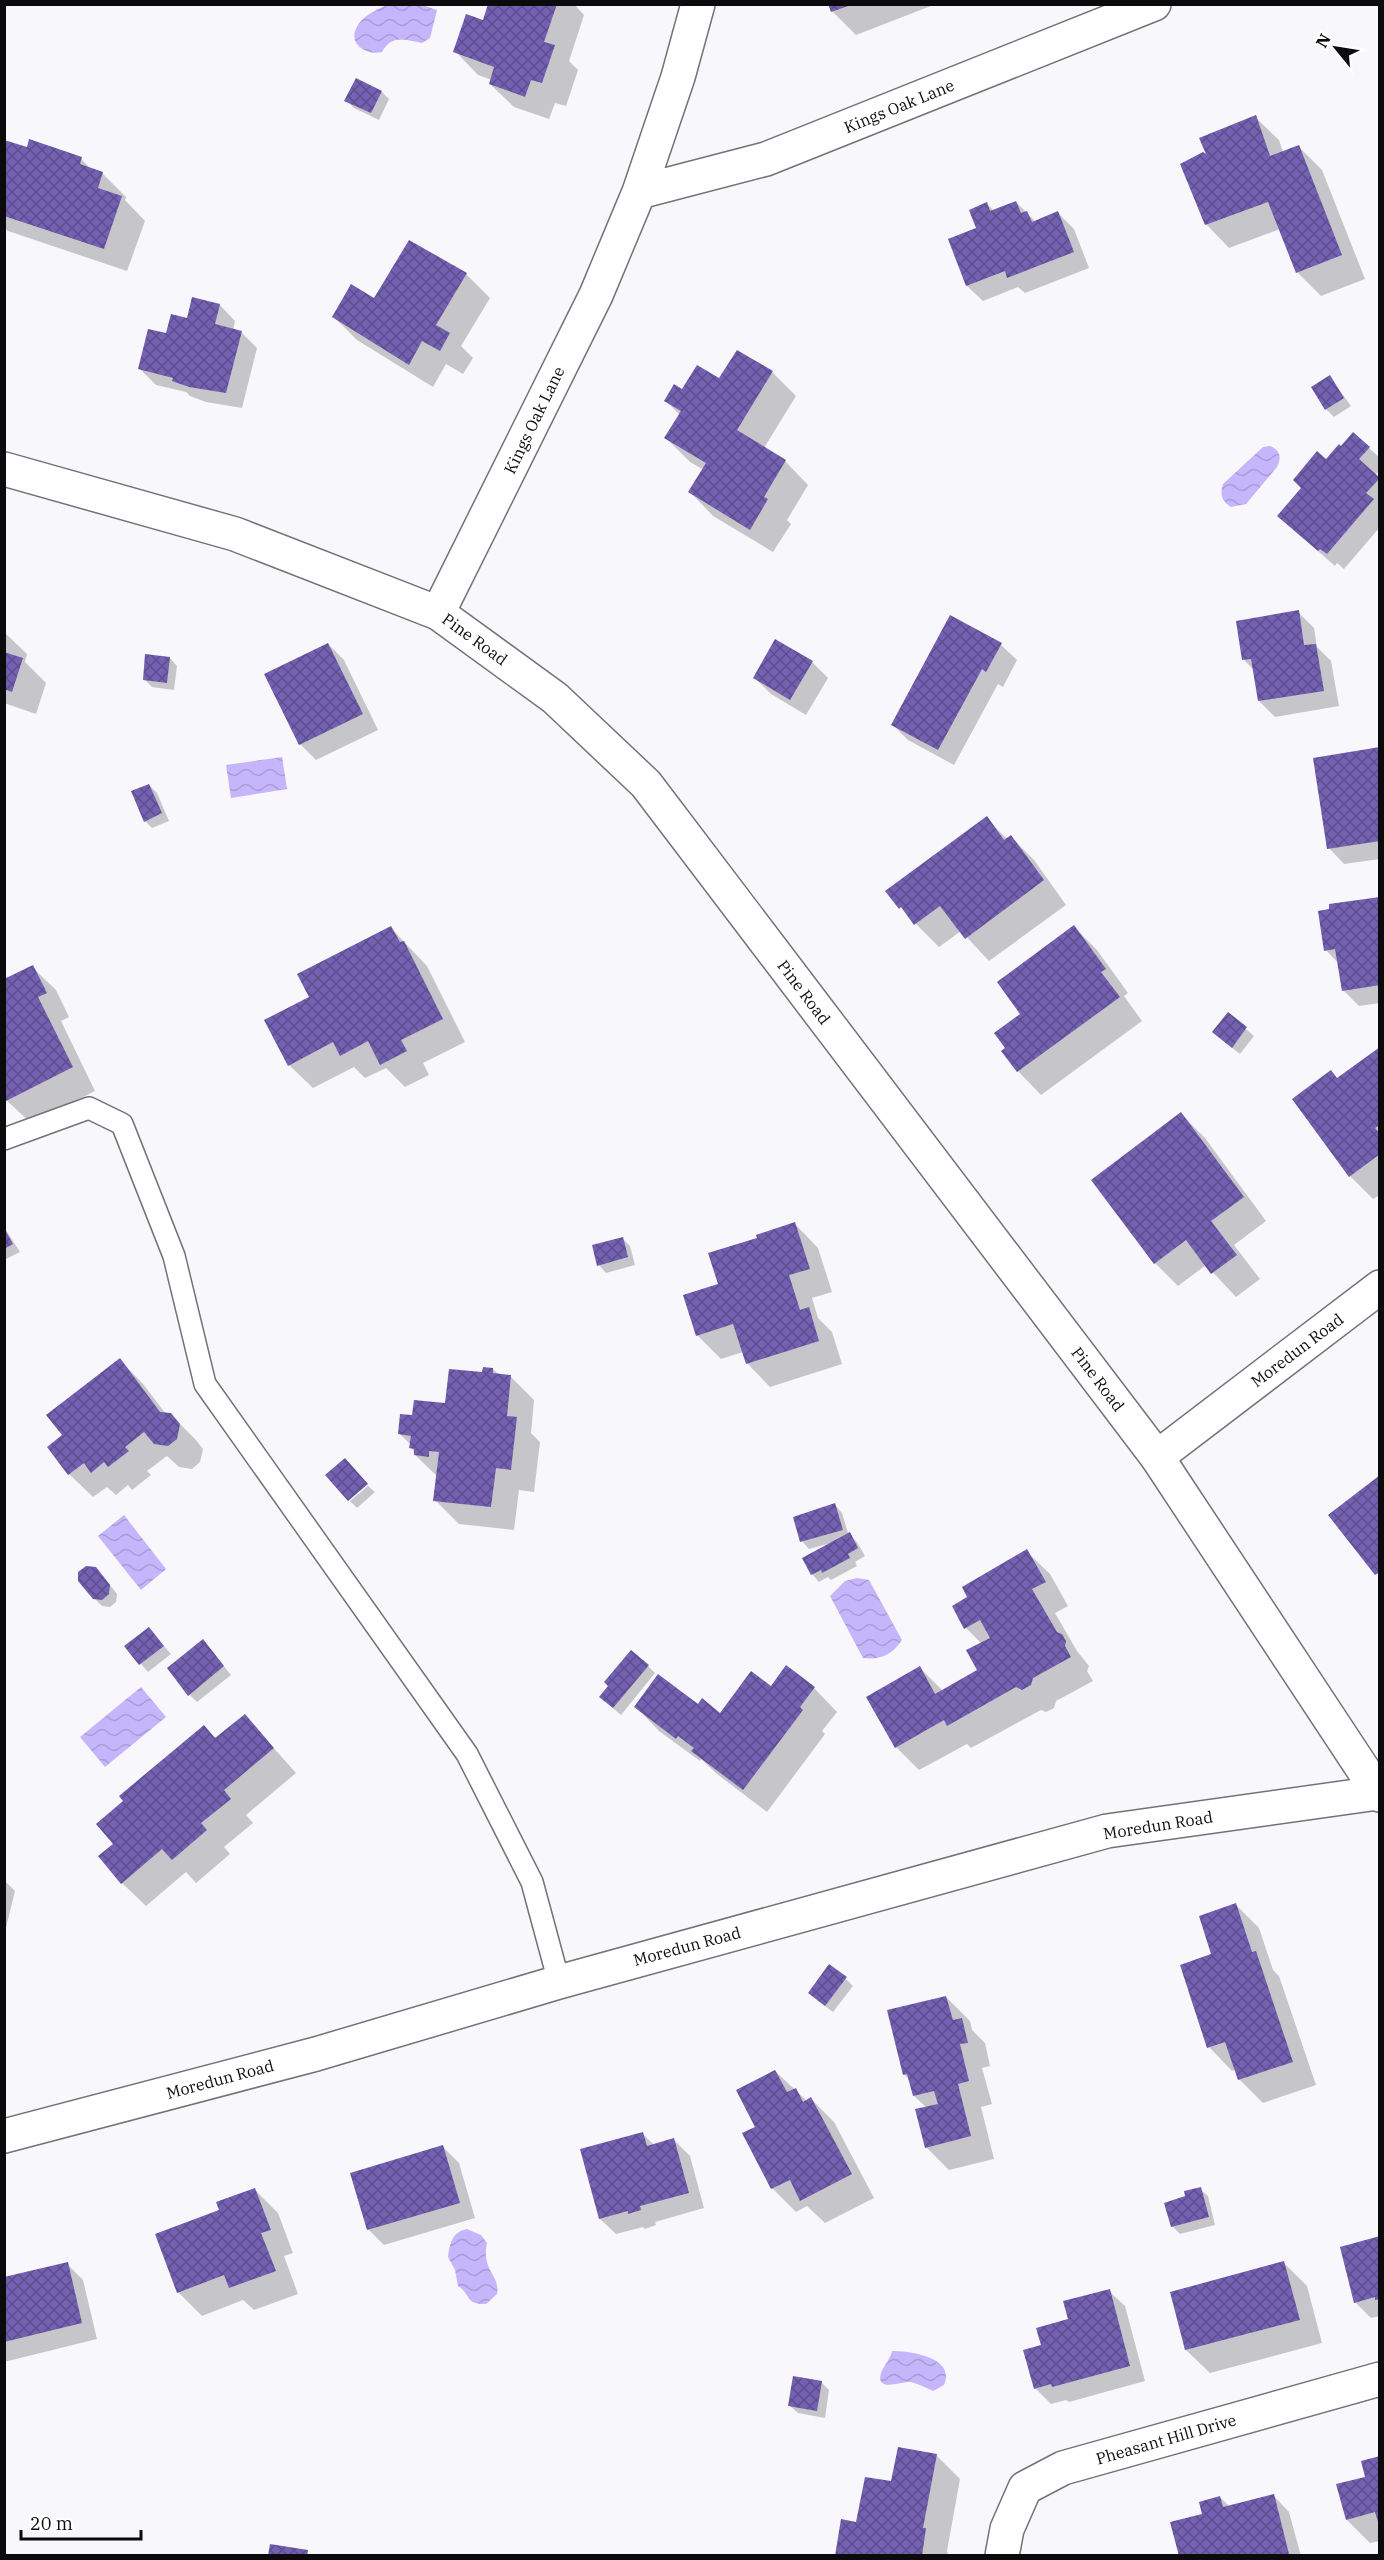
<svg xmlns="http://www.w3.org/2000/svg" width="1384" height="2560" viewBox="0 0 1384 2560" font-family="'IBM Plex Serif',serif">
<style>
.water{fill:url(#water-waves)}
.shadow{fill:#0003}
.building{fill:url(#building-cross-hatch)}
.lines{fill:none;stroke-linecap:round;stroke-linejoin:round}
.lane-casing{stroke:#737276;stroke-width:24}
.street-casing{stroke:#737276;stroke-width:36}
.secondary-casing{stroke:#737276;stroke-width:36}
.lane{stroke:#fff;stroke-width:21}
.street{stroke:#fff;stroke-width:33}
.secondary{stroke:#fff;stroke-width:33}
.labels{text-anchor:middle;stroke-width:6;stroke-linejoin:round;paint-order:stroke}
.street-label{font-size:16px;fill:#0b0b0d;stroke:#fff}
</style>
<defs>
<pattern id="water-waves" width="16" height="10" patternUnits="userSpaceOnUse" patternTransform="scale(1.5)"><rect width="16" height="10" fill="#c5b6fc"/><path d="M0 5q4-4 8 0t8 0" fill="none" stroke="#a89bd7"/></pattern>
<pattern id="building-cross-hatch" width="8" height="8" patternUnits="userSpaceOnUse" patternTransform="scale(1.5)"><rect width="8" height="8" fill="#7460b0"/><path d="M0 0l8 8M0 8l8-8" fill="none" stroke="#5d4d8e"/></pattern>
</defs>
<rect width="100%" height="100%" fill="#f8f7fc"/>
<path class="water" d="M 390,4 L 422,5 L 437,10 L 430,38 L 422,43 C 405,40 392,34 382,52 C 366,56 346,43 358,25 C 364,15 379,8 390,4 Z
M 1270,446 C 1280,450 1282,458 1277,467 L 1246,504 L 1231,507 C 1221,501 1220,494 1223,484 L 1263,447 Z
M 282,757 L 287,789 L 231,798 L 226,765 Z
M 124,1515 L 166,1569 L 141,1590 L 98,1536 Z
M 857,1578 L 869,1580 L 902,1640 C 892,1655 881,1660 863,1658 L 830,1596 L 845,1581 Z
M 141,1687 L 166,1717 L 105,1767 L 80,1737 Z
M 467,2229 L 481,2235 L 487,2243 C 481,2271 501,2276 497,2294 L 486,2304 C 465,2305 471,2294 458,2286 L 455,2270 L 448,2257 C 450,2243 452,2232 467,2229 Z
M 892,2351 C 910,2351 956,2357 944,2385 L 933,2391 C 926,2388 917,2383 910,2382 C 903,2381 875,2393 881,2373 C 884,2365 890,2360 892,2351 Z"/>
<path class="shadow" d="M 490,4 L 574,4 L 584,15 L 569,61 L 578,70 L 566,106 L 555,103 L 549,119 L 514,107 L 490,84 L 492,80 L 478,75 L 455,51 L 484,22 Z
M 829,4 L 936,4 L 856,35 L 832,11 Z
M 382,92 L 389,99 L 379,120 L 354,108 L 346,100 Z
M 1255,117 L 1279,140 L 1283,152 L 1298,146 L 1322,170 L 1365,279 L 1321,296 L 1298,273 L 1280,229 L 1229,248 L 1206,224 L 1209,159 Z
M 4,141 L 28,149 L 81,159 L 92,170 L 102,173 L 126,197 L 125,200 L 145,221 L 127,271 L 8,231 L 4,228 Z
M 1016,202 L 1036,222 L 1058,213 L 1074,229 L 1089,268 L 1025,293 L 1018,287 L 983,301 L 967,286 L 950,240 L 978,229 L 987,204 L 994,211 Z
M 466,274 L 490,298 L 461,346 L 473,358 L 463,374 L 446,364 L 433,387 L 357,340 L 334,317 L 375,301 Z
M 220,305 L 235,321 L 233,330 L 241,332 L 257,348 L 242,408 L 206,402 L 190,396 L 186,392 L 156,385 L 140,369 L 167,335 L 188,319 Z
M 772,372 L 796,396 L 764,448 L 785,461 L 808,485 L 787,520 L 791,524 L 773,552 L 713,516 L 690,492 L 704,470 L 690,462 L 666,438 L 680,415 L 666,401 L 683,391 Z
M 1330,377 L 1351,406 L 1334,417 L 1326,409 Z
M 1369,448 L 1380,458 L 1380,470 L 1375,475 L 1380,479 L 1380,527 L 1344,569 L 1337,563 L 1335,566 L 1295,531 L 1326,461 Z
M 1298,612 L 1314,628 L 1317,647 L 1331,661 L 1339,706 L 1275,717 L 1259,701 L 1254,670 L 1243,659 Z
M 951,617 L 1001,645 L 1017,660 L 1003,687 L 998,684 L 954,765 L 908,740 L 893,725 Z
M 4,632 L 27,654 L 25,662 L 46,683 L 36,714 L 4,703 Z
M 328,644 L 344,660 L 378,730 L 316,760 L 300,744 Z
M 170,658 L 177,666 L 174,690 L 152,687 L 144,679 Z
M 812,662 L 828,678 L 806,715 L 771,694 L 755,678 Z
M 1380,749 L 1380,859 L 1344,864 L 1329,848 Z
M 149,785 L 157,793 L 169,821 L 152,828 L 145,821 Z
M 986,818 L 1007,839 L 1011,837 L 1034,860 L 1066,905 L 989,961 L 961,931 L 939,947 L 915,923 Z
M 1380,898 L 1380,1003 L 1359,1006 L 1343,990 L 1339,964 L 1326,950 Z
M 1074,927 L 1097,950 L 1128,993 L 1124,996 L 1142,1021 L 1041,1095 L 1018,1071 L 1007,1048 L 1022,1014 Z
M 391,928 L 427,966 L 465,1042 L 423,1063 L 429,1075 L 405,1087 L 386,1068 L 365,1078 L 354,1067 L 313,1088 L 289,1065 Z
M 32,967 L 56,990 L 69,1017 L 61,1021 L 95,1091 L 31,1123 L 4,1098 L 4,980 Z
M 1228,1014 L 1254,1036 L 1240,1054 L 1221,1039 Z
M 1380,1049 L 1380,1195 L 1373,1199 L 1350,1176 Z
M 1181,1114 L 1205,1138 L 1266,1221 L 1234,1245 L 1260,1279 L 1236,1297 L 1206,1265 L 1178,1286 L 1155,1263 Z
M 795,1224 L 818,1248 L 832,1292 L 812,1298 L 818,1318 L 832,1332 L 842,1364 L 770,1387 L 747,1363 L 743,1352 L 721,1359 L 697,1335 L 720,1285 L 759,1239 Z
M 4,1227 L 20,1252 L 4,1260 Z
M 622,1238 L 630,1246 L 635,1265 L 606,1273 L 599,1265 Z
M 120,1360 L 143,1384 L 166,1414 L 171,1415 L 195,1439 L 203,1449 L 200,1462 L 192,1469 L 179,1467 L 167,1456 L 147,1471 L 151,1475 L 132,1490 L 128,1485 L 116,1495 L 107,1487 L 93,1497 L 69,1474 L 49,1448 L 64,1435 Z
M 493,1369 L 499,1375 L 511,1377 L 534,1400 L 531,1433 L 540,1442 L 534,1492 L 519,1490 L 514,1530 L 459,1524 L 435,1500 L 438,1477 L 415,1455 L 411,1445 L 399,1433 L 413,1416 L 447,1405 L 484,1374 Z
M 368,1486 L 375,1492 L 357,1508 L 350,1501 Z
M 835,1505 L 842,1513 L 848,1533 L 857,1542 L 865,1556 L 855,1562 L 857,1566 L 831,1580 L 828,1577 L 819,1582 L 812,1574 L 831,1543 L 809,1549 L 802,1541 Z
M 1026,1551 L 1050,1574 L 1068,1606 L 1055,1613 L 1077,1651 L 1089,1666 L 1087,1671 L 1093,1681 L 1056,1701 L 1054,1708 L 1046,1712 L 1041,1710 L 971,1748 L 967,1744 L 919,1770 L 896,1747 L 920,1668 L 943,1691 L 979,1671 L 982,1644 L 966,1628 L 969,1598 Z
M 103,1576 L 117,1594 L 116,1602 L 110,1607 L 102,1606 L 94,1598 Z
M 149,1629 L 171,1654 L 148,1672 L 126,1647 Z
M 210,1649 L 231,1675 L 197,1702 L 190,1695 Z
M 648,1666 L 655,1673 L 621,1715 L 608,1704 Z
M 771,1688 L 814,1688 L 837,1712 L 822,1731 L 825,1734 L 767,1812 L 717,1774 L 701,1759 L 700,1761 L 659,1731 L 636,1707 L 698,1706 L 721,1715 Z
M 245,1716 L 296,1773 L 246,1815 L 253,1823 L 224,1847 L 230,1854 L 196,1883 L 186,1872 L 146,1906 L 122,1883 L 115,1845 L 204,1727 L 217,1739 Z
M 4,1880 L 15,1891 L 4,1936 Z
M 1236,1905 L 1259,1928 L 1273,1970 L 1279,1976 L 1316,2085 L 1263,2103 L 1239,2079 L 1236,2069 L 1232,2071 L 1209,2047 Z
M 846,1979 L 853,1986 L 833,2012 L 817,2000 Z
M 946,1997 L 970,2021 L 972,2030 L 985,2043 L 990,2066 L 982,2068 L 992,2104 L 981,2107 L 994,2159 L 949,2170 L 926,2147 L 927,2108 L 914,2096 L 910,2081 L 904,2074 Z
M 775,2071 L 807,2101 L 811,2099 L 834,2122 L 874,2198 L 825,2223 L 807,2206 L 796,2212 L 772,2188 L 757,2128 Z
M 642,2133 L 654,2145 L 674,2140 L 690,2156 L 704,2208 L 655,2222 L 656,2225 L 645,2229 L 643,2227 L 616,2234 L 600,2219 Z
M 443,2147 L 459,2163 L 475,2218 L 384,2245 L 369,2230 Z
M 1200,2189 L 1208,2196 L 1215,2225 L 1180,2234 L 1172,2226 Z
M 255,2190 L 278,2213 L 293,2253 L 284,2256 L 298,2294 L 254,2310 L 243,2300 L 202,2316 L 178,2292 L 220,2211 Z
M 1380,2238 L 1380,2316 L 1371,2318 L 1355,2302 Z
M 1284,2263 L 1307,2286 L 1322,2343 L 1210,2373 L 1186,2350 Z
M 67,2264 L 83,2280 L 97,2339 L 4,2362 L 4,2279 Z
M 1109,2291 L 1125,2306 L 1145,2381 L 1069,2402 L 1066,2400 L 1051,2404 L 1035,2388 L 1042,2346 L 1070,2320 Z
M 821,2382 L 829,2390 L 825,2418 L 798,2413 L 790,2406 Z
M 936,2455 L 960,2479 L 947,2551 L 949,2556 L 837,2556 L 857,2524 L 893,2483 Z
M 1380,2457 L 1380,2541 L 1370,2543 L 1347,2520 L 1366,2478 Z
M 1274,2496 L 1289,2512 L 1301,2556 L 1180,2556 L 1204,2515 L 1220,2497 L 1230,2507 Z"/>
<path class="building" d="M 488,4 L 557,4 L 544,42 L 555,45 L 542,83 L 531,80 L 525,97 L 489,84 L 494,67 L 453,52 L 466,14 L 483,20 Z
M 828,4 L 851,4 L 851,5 L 831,12 Z
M 356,78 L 382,91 L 371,113 L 344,101 Z
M 1256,115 L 1270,156 L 1299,145 L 1342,255 L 1296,273 L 1268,202 L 1205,225 L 1180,164 L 1203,152 L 1206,154 L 1199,138 Z
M 29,139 L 82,157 L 80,164 L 103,172 L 98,188 L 122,196 L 104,249 L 4,216 L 4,140 L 27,147 Z
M 1016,201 L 1021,213 L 1027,211 L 1032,222 L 1058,211 L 1074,252 L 1007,278 L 1005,271 L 966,286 L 948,239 L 976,228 L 969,210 L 987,202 L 990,211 Z
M 409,240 L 467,273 L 436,325 L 450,333 L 440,351 L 422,341 L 409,365 L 332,317 L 351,284 L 374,298 Z
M 192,297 L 220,304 L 215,324 L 242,331 L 226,393 L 189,387 L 172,381 L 173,378 L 138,369 L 148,329 L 166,333 L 171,314 L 187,318 Z
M 737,350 L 773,371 L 737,430 L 786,460 L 764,497 L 768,499 L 750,530 L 688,492 L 706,463 L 664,438 L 681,411 L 664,401 L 674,384 L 682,389 L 697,365 L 719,378 Z
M 1330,375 L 1344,398 L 1325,410 L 1311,387 Z
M 1353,432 L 1370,447 L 1359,459 L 1380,478 L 1366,493 L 1374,499 L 1327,554 L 1320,549 L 1318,551 L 1277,516 L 1301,488 L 1293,480 L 1317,451 L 1326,459 L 1339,444 L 1341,446 Z
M 1299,610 L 1304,645 L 1316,644 L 1324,691 L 1258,701 L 1251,659 L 1242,660 L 1236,621 Z
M 950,615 L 1002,643 L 986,672 L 982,669 L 938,750 L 891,725 Z
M 775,639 L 813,661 L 790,700 L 753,678 Z
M 328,643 L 363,714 L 299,745 L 264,674 Z
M 4,652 L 23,658 L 12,692 L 4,689 Z
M 145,654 L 170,657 L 167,683 L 143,680 Z
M 1380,747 L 1380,841 L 1327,849 L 1313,758 Z
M 149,784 L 162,813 L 144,822 L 131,791 Z
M 987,816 L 1004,840 L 1011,835 L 1044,880 L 965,939 L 940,906 L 914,925 L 901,907 L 899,909 L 885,891 Z
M 1380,897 L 1380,985 L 1342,991 L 1335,949 L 1324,951 L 1318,911 L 1329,909 L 1329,904 Z
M 1074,925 L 1106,969 L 1101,972 L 1120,997 L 1017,1072 L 1001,1051 L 1005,1048 L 994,1033 L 1020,1014 L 997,982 Z
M 391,926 L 400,942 L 404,941 L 443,1019 L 401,1040 L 407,1051 L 380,1065 L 368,1041 L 340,1056 L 333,1042 L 288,1066 L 264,1020 L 309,997 L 297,974 Z
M 33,965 L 47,993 L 38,997 L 73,1067 L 6,1101 L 4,979 Z
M 1228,1012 L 1247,1027 L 1232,1048 L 1212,1032 Z
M 1380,1047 L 1380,1125 L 1375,1128 L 1380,1134 L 1380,1154 L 1349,1177 L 1292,1099 L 1331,1070 L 1337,1078 Z
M 1181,1112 L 1244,1197 L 1211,1221 L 1237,1255 L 1211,1274 L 1186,1240 L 1154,1264 L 1091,1180 Z
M 795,1222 L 810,1269 L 789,1275 L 800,1310 L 809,1307 L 819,1341 L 746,1364 L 733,1324 L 696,1336 L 683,1295 L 718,1284 L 708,1253 L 757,1238 L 756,1235 Z
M 4,1228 L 13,1244 L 4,1249 Z
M 623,1237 L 628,1257 L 597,1266 L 592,1245 Z
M 120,1358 L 160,1412 L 171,1413 L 180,1424 L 177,1439 L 168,1446 L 154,1444 L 144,1432 L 125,1447 L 129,1451 L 108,1467 L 104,1462 L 91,1473 L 84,1463 L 68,1475 L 47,1447 L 62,1435 L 46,1415 Z
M 483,1367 L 493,1368 L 493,1373 L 511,1375 L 507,1416 L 517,1417 L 511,1470 L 496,1468 L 491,1507 L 433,1501 L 439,1452 L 429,1451 L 429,1457 L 414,1455 L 414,1449 L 409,1448 L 411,1436 L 398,1434 L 400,1414 L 412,1415 L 414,1400 L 445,1403 L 449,1369 L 482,1372 Z
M 345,1458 L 368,1484 L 348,1501 L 325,1475 Z
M 1380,1475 L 1380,1572 L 1375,1575 L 1328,1515 Z
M 835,1503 L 843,1530 L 800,1542 L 793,1517 Z
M 850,1532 L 858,1548 L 848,1554 L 850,1558 L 822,1573 L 821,1570 L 811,1575 L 802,1558 Z
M 1027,1549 L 1046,1582 L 1032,1589 L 1057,1632 L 1062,1634 L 1066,1641 L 1065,1646 L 1071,1657 L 1033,1678 L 1031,1685 L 1022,1690 L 1016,1687 L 947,1726 L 944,1720 L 895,1748 L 866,1697 L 920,1666 L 935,1694 L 977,1670 L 966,1650 L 990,1638 L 980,1620 L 964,1629 L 952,1606 L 967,1597 L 962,1587 Z
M 86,1566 L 96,1567 L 110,1585 L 109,1594 L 102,1600 L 93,1599 L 78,1581 L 78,1572 Z
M 149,1627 L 164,1646 L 139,1665 L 124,1646 Z
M 203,1639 L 224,1666 L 188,1696 L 167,1668 Z
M 631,1650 L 649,1665 L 613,1708 L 599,1697 L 608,1686 L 604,1682 Z
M 786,1665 L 815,1687 L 800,1707 L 803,1710 L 743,1790 L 691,1751 L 694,1748 L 678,1736 L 676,1739 L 634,1707 L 658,1674 L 698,1704 L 702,1698 L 720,1713 L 751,1671 L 771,1686 Z
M 245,1714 L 274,1748 L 224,1790 L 231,1799 L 201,1823 L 207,1830 L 172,1860 L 162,1849 L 121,1884 L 98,1856 L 113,1844 L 96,1824 L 123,1801 L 119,1796 L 204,1725 L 215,1738 Z
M 1236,1903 L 1252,1952 L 1256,1951 L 1293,2062 L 1238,2080 L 1225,2042 L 1207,2048 L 1180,1965 L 1211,1954 L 1199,1916 Z
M 829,1964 L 847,1977 L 825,2006 L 808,1993 Z
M 946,1996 L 953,2020 L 962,2018 L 968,2043 L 960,2044 L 969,2081 L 958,2084 L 971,2136 L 925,2148 L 915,2109 L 938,2104 L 934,2091 L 913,2096 L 907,2074 L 903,2075 L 887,2010 Z
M 775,2070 L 787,2092 L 796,2088 L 803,2102 L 811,2097 L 852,2174 L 800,2201 L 790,2180 L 771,2189 L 742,2133 L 755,2127 L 736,2090 Z
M 643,2132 L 647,2146 L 674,2138 L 689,2193 L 640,2206 L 641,2210 L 628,2214 L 628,2211 L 599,2219 L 580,2149 Z
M 443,2145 L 460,2203 L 367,2230 L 350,2173 Z
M 1201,2187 L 1209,2217 L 1171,2227 L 1164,2203 L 1185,2196 L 1184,2191 Z
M 255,2188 L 271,2230 L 261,2233 L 276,2271 L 229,2288 L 224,2275 L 177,2293 L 155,2234 L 219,2210 L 216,2202 Z
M 1380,2236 L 1380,2299 L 1375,2300 L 1375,2297 L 1354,2303 L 1340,2247 Z
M 1284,2261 L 1300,2320 L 1185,2350 L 1170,2292 Z
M 68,2262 L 82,2323 L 4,2342 L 4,2277 Z
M 1110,2289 L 1130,2366 L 1052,2387 L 1051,2384 L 1034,2389 L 1023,2350 L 1041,2345 L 1036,2328 L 1068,2319 L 1063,2301 Z
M 793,2376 L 822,2381 L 817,2411 L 788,2406 Z
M 898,2447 L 937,2454 L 923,2528 L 926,2528 L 922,2556 L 835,2556 L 841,2519 L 856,2522 L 865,2477 L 891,2481 Z
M 1380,2456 L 1380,2528 L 1375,2512 L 1346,2520 L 1336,2484 L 1365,2477 L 1361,2461 Z
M 1274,2494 L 1289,2554 L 1179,2556 L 1170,2522 L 1202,2514 L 1199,2502 L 1220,2496 L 1223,2507 Z
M 270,2544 L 308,2550 L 307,2556 L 268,2556 Z"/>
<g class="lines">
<defs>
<path id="lane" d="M 4,1139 L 89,1108 L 122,1124 L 174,1256 L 205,1384 L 467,1754 L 532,1882 L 559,1982"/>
<path id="street" d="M 698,4 L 678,77 L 639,192 L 766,159 L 1154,4
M 438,613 L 596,295 L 639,192
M 1157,1457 L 1380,1287
M 4,2136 L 316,2054 L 559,1982 L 1107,1831 L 1378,1793
M 1002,2556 L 1007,2529 L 1025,2488 L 1063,2468 L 1380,2379"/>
<path id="secondary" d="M 4,469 L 235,534 L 438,613 L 555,698 L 646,784 L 1157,1457 L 1380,1795"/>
</defs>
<use href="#lane" class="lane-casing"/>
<use href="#street" class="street-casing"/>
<use href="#secondary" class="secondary-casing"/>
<use href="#lane" class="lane"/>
<use href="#street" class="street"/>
<use href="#secondary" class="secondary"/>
</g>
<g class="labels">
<g class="street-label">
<text transform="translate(899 106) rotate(-22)" y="6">Kings Oak Lane</text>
<text transform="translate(534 420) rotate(-64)" y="6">Kings Oak Lane</text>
<text transform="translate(475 639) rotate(36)" y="6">Pine Road</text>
<text transform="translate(804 992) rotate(53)" y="6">Pine Road</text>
<text transform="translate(1297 1350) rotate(-37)" y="6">Moredun Road</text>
<text transform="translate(1098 1379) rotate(53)" y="6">Pine Road</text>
<text transform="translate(1158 1825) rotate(-9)" y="6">Moredun Road</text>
<text transform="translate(687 1946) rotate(-15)" y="6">Moredun Road</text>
<text transform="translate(220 2079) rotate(-15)" y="6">Moredun Road</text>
<text transform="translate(1166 2439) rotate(-16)" y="6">Pheasant Hill Drive</text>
</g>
</g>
<rect width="1384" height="2560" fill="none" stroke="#0b0b0d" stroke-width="12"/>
<g transform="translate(1336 48) rotate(300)" stroke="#ffffff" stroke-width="4.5" paint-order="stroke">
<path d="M0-4.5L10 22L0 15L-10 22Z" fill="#0b0b0d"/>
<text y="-9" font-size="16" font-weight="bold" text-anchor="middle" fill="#0b0b0d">N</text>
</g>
<path d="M21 2530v9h120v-9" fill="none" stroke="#0b0b0d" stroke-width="3"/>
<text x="30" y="2530" font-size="18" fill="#0b0b0d" stroke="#ffffff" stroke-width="4.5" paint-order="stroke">20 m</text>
</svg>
